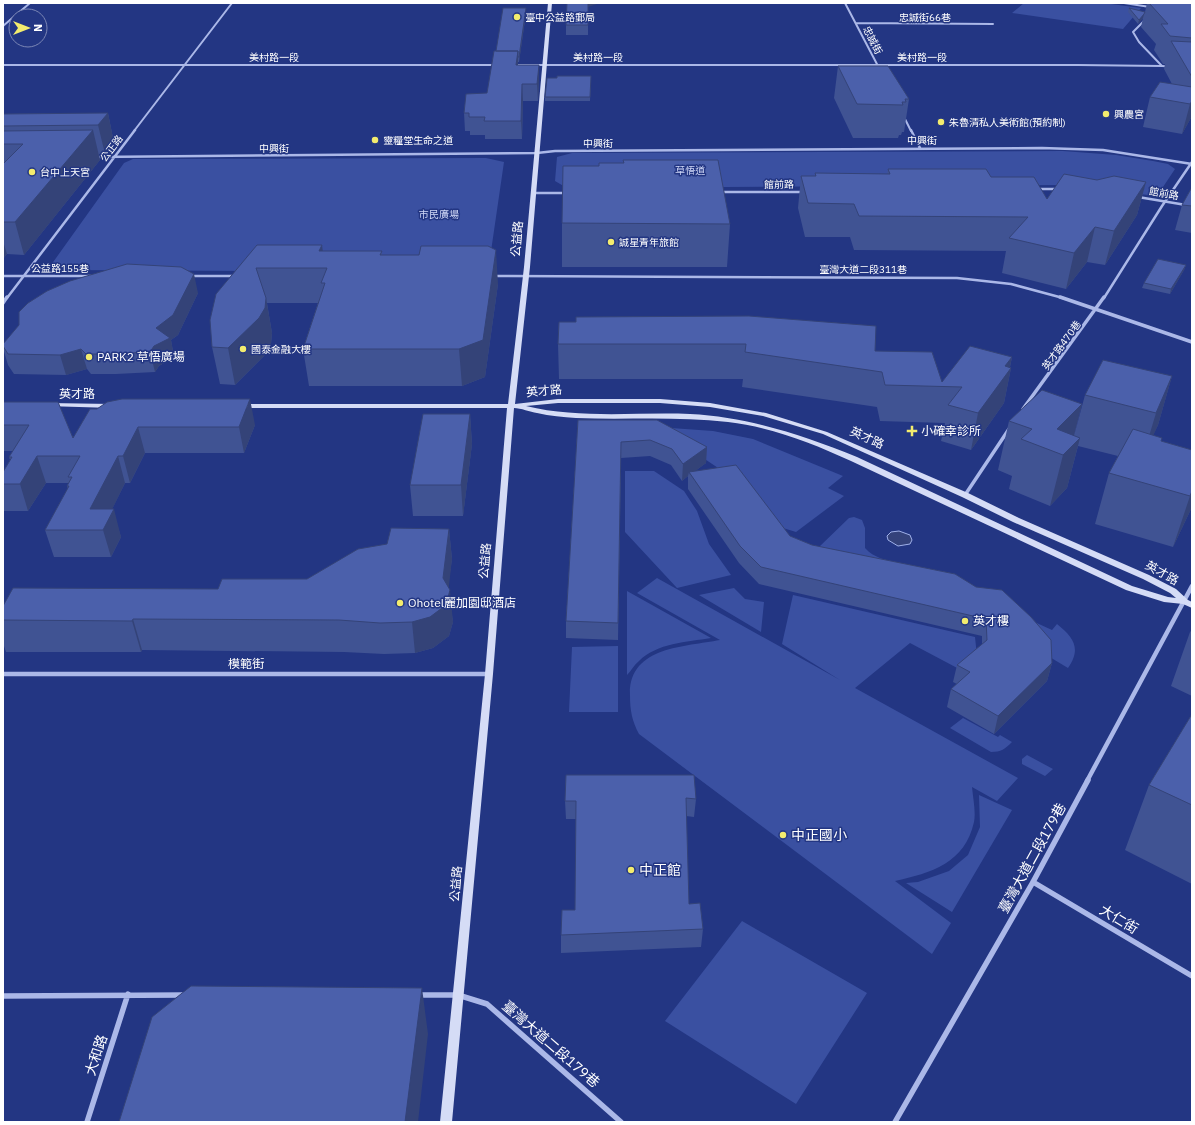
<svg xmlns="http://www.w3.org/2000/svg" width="1195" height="1125" viewBox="0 0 1195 1125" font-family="'IBM Plex Sans','Noto Sans TC',sans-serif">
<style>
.green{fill:#3a50a1}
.water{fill:#34427b;stroke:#9fb0e9}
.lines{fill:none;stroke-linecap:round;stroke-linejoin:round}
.minor-far4{stroke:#abb8e8;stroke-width:2}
.minor-far3{stroke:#abb8e8;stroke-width:2.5}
.minor-far2{stroke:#abb8e8;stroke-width:3.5}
.minor-far1{stroke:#abb8e8;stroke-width:4.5}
.minor{stroke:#abb8e8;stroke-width:5.5}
.tertiary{fill:#abb8e8;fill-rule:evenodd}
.secondary{fill:#d5dcf6;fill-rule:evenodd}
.wall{fill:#405393}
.shaded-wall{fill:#344378}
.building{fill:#4b60ab;stroke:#344378}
.poi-dot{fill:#f3ec6e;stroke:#233683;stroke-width:1.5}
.labels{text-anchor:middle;stroke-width:3;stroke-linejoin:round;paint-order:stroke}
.far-poi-label{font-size:10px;fill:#fff;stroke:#233683;text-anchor:start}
.far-street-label{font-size:10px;fill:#fff;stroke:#233683}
.far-park-label{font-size:10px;fill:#cfd7f6;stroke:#233683}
.street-label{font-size:12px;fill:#fff;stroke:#233683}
.poi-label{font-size:12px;fill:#fff;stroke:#233683;text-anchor:start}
.near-poi-label{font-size:14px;fill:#fff;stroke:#233683;text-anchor:start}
.near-street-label{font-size:14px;fill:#fff;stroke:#233683}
</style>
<rect width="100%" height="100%" fill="#233683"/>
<path class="green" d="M 1024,3 L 1104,3 L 1141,8 L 1123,29 L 1012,13 Z
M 1063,151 L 1116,155 L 1153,161 L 1168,164 L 1175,169 L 1159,193 L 1148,195 L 1066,185 L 567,188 L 555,181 L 557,157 L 572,153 Z
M 486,158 L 504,162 L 488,272 L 61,270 L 51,265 L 124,163 L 133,159 Z
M 657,427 L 713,431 L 753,439 L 843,476 L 828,488 L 844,496 L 796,532 L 770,524 L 736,480 Z
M 625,471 L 654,471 L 684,491 L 697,511 L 709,544 L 731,575 L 677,588 L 625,532 Z
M 854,517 L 862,520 L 865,528 L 865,548 C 874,558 886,560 898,563 L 819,547 L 849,518 Z
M 657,578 L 840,680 L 782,644 L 793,595 L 975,637 L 977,656 L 961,670 L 910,643 L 855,688 L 1018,778 L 997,801 L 972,787 C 973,798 976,812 974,822 C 965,863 931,873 895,881 L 951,923 L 932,954 L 639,734 C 632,721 630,710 630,696 C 628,646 685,647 720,640 L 637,593 Z
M 956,586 L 1052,630 L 1057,624 C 1073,637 1082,648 1068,668 L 1048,656 Z
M 734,588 L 745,599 L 764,602 L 761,632 L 699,595 Z
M 627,591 L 711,638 C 687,642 657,643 639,661 C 634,665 631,671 627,675 Z
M 618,646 L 618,712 L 569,712 L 572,647 Z
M 963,718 L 998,737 L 1000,735 L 1012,742 C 1005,749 1001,752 991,752 L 950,728 Z
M 1027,755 L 1053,769 L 1045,776 L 1022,764 L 1022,759 Z
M 979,795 L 1012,810 L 952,912 L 906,883 L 918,882 L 949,871 L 968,855 L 980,827 Z
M 742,921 L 867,993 L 796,1104 L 665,1021 Z"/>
<path class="water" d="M 899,531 L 910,535 L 912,540 L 910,544 L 898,546 L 888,540 L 887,536 L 891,532 Z"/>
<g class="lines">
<path class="minor-far4" d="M 845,3 L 879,68
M 1124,3 L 1150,7
M 1146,19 L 1133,32 L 1139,42 L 1162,66
M 856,23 L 993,24
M 3,26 L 30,3
M 904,117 L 911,131
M 134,131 L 232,3"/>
<path class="minor-far3" d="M 911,130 L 920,148
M 95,157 L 537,153 L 555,151 L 1042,148 L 1103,150 L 1192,164
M 1036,189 L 1059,189
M 718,192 L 803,192
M 534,193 L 567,193
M 1138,197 L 1192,206
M 3,276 L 91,276
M 189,276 L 235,276
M 493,276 L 957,278 L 1011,284 L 1063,298
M 7,298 L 135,130
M 1104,298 L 1162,206 L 1192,162"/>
<path class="minor-far2" d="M 1060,297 L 1192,342
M 3,303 L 7,297
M 1023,409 L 1104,297
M 965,495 L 1009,429"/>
<path class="minor-far1" d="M 3,674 L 489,674
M 1087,781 L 1192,586"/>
<path class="minor" d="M 1033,882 L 1192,976
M 418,995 L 458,995 L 487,1004 L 621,1122
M 3,996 L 185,995
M 87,1122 L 128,994
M 895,1122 L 1033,882 L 1088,780"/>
<path class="tertiary" d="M 3,64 L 500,64 L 502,65 L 500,66 L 3,66 Z
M 509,64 L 1078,64 L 1162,65 L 1192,67 L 1192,69 L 1162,67 L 1078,66 L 509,66 Z"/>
<path class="secondary" d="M 548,3 L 552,3 L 530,267 L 515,404 L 558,399 L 660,399 L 710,403 L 766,413 L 827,432 L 968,493 L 1019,518 L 1149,575 L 1176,589 L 1188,600 L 1192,602 L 1192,608 L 1183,604 L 1164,602 L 1126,590 L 851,461 C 812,443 771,427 728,422 C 677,416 627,420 576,418 C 563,417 550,416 537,413 C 530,412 521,408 514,408 L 493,674 L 452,1122 L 440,1122 L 485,674 L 507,408 L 242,408 L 239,406 L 242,404 L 508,404 L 524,267 ZM 558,403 L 660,403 L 710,407 L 763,416 L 823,434 L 962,497 L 1013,522 L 1143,579 L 1170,593 L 1176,598 L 1168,597 L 1132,586 L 857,457 C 803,435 748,417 690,414 C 635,412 579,419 526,406 Z
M 48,403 L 112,404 L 115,406 L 112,408 L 46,406 L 46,404 Z"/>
</g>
<path class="wall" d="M 1147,3 L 1192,3 L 1192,116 L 1182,134 L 1143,127 L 1150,97 L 1172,84 L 1164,69 L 1165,64 L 1163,64 L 1154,50 L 1156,44 L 1141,27 L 1143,18 L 1138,24 L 1128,12 L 1129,8 L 1145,12 Z
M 588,7 L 588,35 L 566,35 L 566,25 Z
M 526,8 L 526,13 L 519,62 L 518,62 L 518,65 L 539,82 L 538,101 L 523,101 L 522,139 L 485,139 L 485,135 L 470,135 L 470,131 L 465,131 L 464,113 L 487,93 L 496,51 Z
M 838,66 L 909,99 L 904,132 L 902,132 L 901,135 L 899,135 L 898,138 L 853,138 L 834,98 Z
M 591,76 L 590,101 L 545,101 L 545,97 L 557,78 Z
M 108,113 L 114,143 L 105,154 L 99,154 L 100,160 L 24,255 L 7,254 L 3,259 L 3,114 Z
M 623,160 L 730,224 L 727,267 L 562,267 L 562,223 L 599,166 L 623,163 Z
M 888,169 L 991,177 L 1047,199 L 1097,180 L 1146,182 L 1137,215 L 1105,265 L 1087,262 L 1066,289 L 1002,273 L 1006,251 L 854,250 L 850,237 L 805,237 L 798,208 L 801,176 L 815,176 L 815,173 L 887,174 Z
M 1192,187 L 1192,233 L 1175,230 L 1182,205 Z
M 257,245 L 322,251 L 382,251 L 382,255 L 498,284 L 485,377 L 462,386 L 309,386 L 303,349 L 318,303 L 267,303 L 272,333 L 271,344 L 266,354 L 235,385 L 220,384 L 212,347 Z
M 1186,265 L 1184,270 L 1170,294 L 1142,288 L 1144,283 Z
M 198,293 L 178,335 L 171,340 L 174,357 L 159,366 L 155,372 L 116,374 L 91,374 L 87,369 L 66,375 L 14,374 L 8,365 L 3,348 L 3,344 Z
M 559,322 L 875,351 L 942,382 L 1012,357 L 1010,367 L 1011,368 L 1004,403 L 971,450 L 941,441 L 945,423 L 880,421 L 877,407 L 742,387 L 743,379 L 559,379 L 558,344 Z
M 1172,376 L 1158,425 L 1153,435 L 1161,441 L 1192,450 L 1192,507 L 1173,547 L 1095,524 L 1109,473 L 1118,456 L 1078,446 L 1067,488 L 1050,506 L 1009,489 L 1012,476 L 998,470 L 1009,421 L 1082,404 L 1074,436 L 1085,395 Z
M 3,402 L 73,438 L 90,409 L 255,425 L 244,453 L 145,453 L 130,483 L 125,483 L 112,509 L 121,537 L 111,557 L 54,557 L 45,530 L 68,489 L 67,486 L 69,483 L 46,483 L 28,511 L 4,511 L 3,507 L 3,472 L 10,460 L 9,457 L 13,451 L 3,451 Z
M 470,414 L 472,444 L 463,516 L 413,516 L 410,485 Z
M 578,420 L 707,447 L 706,463 L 695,471 L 790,536 L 812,545 L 955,574 L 1052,663 L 1047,681 L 994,734 L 947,707 L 951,689 L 957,684 L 953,682 L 957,665 L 982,644 L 982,636 L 759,584 L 739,563 L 688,489 L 688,476 L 682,481 L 671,465 L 650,456 L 621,458 L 618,640 L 566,638 L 566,621 Z
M 449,529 L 452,559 L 448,587 L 453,622 L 449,636 L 433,648 L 415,653 L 384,654 L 344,652 L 142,650 L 141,652 L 6,652 L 3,643 L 3,606 L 218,589 L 307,579 L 387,544 Z
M 1192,630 L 1192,696 L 1171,686 L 1190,632 Z
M 1192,714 L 1192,884 L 1125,850 L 1149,785 Z
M 566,775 L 696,799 L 694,817 L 686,816 L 689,904 L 703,929 L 701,947 L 561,953 L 561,935 L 575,910 L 576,819 L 566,819 L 565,801 Z"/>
<path class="shaded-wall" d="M 588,3 L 600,3 L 588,7 L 588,35 Z
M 526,8 L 526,13 L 519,62 L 519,57 Z
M 1144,14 L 1143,18 L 1138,24 L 1139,20 Z
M 518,51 L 518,68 L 516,65 Z
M 539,65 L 539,82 L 538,101 L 537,84 Z
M 522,84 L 523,101 L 522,139 L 521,121 Z
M 1192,101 L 1192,116 L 1182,134 L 1190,104 Z
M 108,113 L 114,143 L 105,154 L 98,125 Z
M 93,130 L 100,160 L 24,255 L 15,222 Z
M 1146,182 L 1137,215 L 1105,265 L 1114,231 Z
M 1095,227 L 1087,262 L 1066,289 L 1074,253 Z
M 3,241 L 7,254 L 3,259 Z
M 322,245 L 325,268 L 319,251 Z
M 496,250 L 498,284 L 485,377 L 462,386 L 459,349 Z
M 1186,265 L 1184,270 L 1170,294 L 1171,289 Z
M 194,274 L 198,293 L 178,335 L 171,340 L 174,357 L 159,366 L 155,372 L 150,352 L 156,328 Z
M 266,298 L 272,333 L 271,344 L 266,354 L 235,385 L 228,348 Z
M 81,349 L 87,369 L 66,375 L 60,355 Z
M 1012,357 L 1009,371 L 1011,368 L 1004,403 L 971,450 L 978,413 L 1005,366 Z
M 1172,376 L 1158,425 L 1141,463 L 1156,413 Z
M 250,399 L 255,425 L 244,453 L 239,427 Z
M 1082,404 L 1071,447 L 1080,438 L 1067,488 L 1050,506 L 1063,455 L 1057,429 Z
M 470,414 L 472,444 L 463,516 L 461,485 Z
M 138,427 L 145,453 L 130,483 L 123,456 Z
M 707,447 L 706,463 L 690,475 L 689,472 L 688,476 L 682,481 L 683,464 Z
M 37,456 L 46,483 L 28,511 L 20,484 Z
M 118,456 L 125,483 L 102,530 L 90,509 Z
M 1192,491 L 1192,507 L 1173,547 L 1190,496 Z
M 114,509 L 121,537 L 111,557 L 103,530 Z
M 449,529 L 452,559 L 447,603 L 450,590 L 453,622 L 449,636 L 433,648 L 415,653 L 412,622 L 443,578 Z
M 133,619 L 142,650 L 141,652 L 132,621 Z
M 1052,663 L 1047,681 L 994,734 L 998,716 Z
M 422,988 L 428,1034 L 418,1122 L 405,1122 Z"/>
<path class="building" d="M 567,3 L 588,3 L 588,25 L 566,25 Z
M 1149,3 L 1192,3 L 1192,38 L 1170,36 L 1161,24 L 1168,24 Z
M 503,8 L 526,8 L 519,57 L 518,57 L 518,51 L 496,51 Z
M 1129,8 L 1145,12 L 1144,14 L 1139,20 Z
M 1171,41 L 1192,42 L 1192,77 Z
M 494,51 L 518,51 L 516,65 L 539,65 L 537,84 L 522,84 L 521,121 L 484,121 L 485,117 L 469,117 L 469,113 L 464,113 L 466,94 L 487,93 Z
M 838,66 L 888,66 L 909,99 L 905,99 L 906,102 L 902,102 L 903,105 L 857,104 Z
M 557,76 L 591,76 L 590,97 L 545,97 L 547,78 L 557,78 Z
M 1160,82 L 1192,87 L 1192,101 L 1190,104 L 1150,97 Z
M 108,113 L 98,125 L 3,126 L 3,114 Z
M 93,130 L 15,222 L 3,222 L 3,164 L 23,144 L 3,144 L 3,131 Z
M 623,160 L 718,160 L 730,224 L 562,223 L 563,166 L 599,166 L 599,163 L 624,163 Z
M 888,169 L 986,169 L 991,177 L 1034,177 L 1047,199 L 1064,174 L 1097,180 L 1114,176 L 1146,182 L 1114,231 L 1095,227 L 1074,253 L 1009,238 L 1028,217 L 859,216 L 854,204 L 808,203 L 801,176 L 816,176 L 815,173 L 890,174 Z
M 1192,187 L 1192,206 L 1182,205 Z
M 257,245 L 322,245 L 319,251 L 382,251 L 380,255 L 419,255 L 421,246 L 488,246 L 496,250 L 483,340 L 459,349 L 303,349 L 325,283 L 321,283 L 327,268 L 256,268 L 266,298 L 265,308 L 259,318 L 228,348 L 212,347 L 210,320 L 216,294 Z
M 1158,259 L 1186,265 L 1171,289 L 1144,283 Z
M 127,264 L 181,267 L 194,274 L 173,315 L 156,328 L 170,338 L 154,346 L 150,352 L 111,354 L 86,354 L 81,349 L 60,355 L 8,354 L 3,346 L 3,344 L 19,325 L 19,312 L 28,303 L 47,291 L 70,281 Z
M 749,316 L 876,326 L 875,351 L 932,352 L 942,382 L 970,346 L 1012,357 L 1005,366 L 1011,368 L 978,413 L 948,405 L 962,387 L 885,385 L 882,372 L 745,352 L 746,344 L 558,344 L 559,322 L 576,322 L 576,317 Z
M 1103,360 L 1172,376 L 1156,413 L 1085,395 Z
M 1042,390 L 1082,404 L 1057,429 L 1080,438 L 1063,455 L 1021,439 L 1032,429 L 1009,421 Z
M 122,399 L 250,399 L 239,427 L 138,427 L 123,456 L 118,456 L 90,509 L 114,509 L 103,530 L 45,530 L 69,486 L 67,486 L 72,477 L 68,477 L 80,456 L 37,456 L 20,484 L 3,484 L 3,472 L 12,457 L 9,457 L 29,425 L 3,425 L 3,402 L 58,402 L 73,438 L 90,409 L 97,409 L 107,402 Z
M 423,414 L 470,414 L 461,485 L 410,485 Z
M 578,420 L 657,420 L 707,447 L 683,464 L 672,449 L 650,440 L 621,442 L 618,623 L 566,621 Z
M 1133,429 L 1162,438 L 1161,441 L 1192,450 L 1192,491 L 1190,496 L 1109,473 Z
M 736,465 L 790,536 L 812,545 L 955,574 L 976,587 L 1002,590 L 1031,617 L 1051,640 L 1052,663 L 998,716 L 951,689 L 970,672 L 957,665 L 987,640 L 986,619 L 761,567 L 740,546 L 689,472 Z
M 391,528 L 449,529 L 443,578 L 450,590 L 446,605 L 430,617 L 412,622 L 380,623 L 339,620 L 133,619 L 132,621 L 3,620 L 3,606 L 13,588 L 218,589 L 222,579 L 307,579 L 358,549 L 387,544 Z
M 1192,714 L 1192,805 L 1149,785 Z
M 566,775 L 694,775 L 696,799 L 686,798 L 689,904 L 700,903 L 703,929 L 561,935 L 562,910 L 575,910 L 576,801 L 565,801 Z
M 191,986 L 422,988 L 405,1122 L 119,1122 L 152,1017 Z"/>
<g class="poi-dot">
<circle cx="517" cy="17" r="4"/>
<circle cx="1106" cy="114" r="4"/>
<circle cx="941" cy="122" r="4"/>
<circle cx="375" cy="140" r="4"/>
<circle cx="32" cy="172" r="4"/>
<circle cx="611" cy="242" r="4"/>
<circle cx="243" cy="349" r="4"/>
<circle cx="89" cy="357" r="4"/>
<path d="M910 425h4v4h4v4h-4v4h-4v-4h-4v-4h4z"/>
<circle cx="400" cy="603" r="4"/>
<circle cx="965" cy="621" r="4"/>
<circle cx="783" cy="835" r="4"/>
<circle cx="631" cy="870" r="4"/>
</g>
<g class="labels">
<g class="far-poi-label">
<text x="525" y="21">臺中公益路郵局</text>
<text x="1114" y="118">興農宮</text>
<text x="949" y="126">朱魯清私人美術館(預約制)</text>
<text x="383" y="144">靈糧堂生命之道</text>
<text x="40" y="176">台中上天宮</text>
<text x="619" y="246">誠星青年旅館</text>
<text x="251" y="353">國泰金融大樓</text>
</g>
<g class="far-street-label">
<text x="925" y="21">忠誠街66巷</text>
<text transform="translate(873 40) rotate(63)" y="4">忠誠街</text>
<text x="274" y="61">美村路一段</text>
<text x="598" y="61">美村路一段</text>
<text x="922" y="61">美村路一段</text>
<text x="922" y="144">中興街</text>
<text x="598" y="147">中興街</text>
<text transform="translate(111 148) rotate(-53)" y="4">公正路</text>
<text x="274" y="152">中興街</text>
<text transform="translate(779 184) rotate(-1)" y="4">館前路</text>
<text transform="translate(1164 193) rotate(10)" y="4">館前路</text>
<text x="60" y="272">公益路155巷</text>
<text x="863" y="273">臺灣大道二段311巷</text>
<text transform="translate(1061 345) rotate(-54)" y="4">英才路470巷</text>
</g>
<g class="far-park-label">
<text x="690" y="174">草悟道</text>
<text x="439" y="218">市民廣場</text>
</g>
<g class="street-label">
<text transform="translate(517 239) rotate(-85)" y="4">公益路</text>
<text transform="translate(544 391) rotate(-5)" y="4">英才路</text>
<text x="77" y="398">英才路</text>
<text transform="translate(867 438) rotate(24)" y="4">英才路</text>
<text transform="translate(485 561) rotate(-85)" y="4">公益路</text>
<text transform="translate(1162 573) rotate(29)" y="4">英才路</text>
<text x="246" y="668">模範街</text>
<text transform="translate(456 884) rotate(-85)" y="4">公益路</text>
</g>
<g class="poi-label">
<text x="97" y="361">PARK2 草悟廣場</text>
<text x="921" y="435">小確幸診所</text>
<text x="408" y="607">Ohotel麗加園邸酒店</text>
<text x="973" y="625">英才樓</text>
</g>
<g class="near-poi-label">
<text x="791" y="840">中正國小</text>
<text x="639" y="875">中正館</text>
</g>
<g class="near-street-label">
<text transform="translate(1032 858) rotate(-61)" y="5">臺灣大道二段179巷</text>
<text transform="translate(1119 919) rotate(31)" y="5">大仁街</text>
<text transform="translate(551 1044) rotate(41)" y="5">臺灣大道二段179巷</text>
<text transform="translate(96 1055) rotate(-72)" y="5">大和路</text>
</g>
</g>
<rect width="1195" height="1125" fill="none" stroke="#ffffff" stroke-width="8"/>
<g transform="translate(28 28) rotate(90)"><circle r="19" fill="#233683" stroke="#7b86b5"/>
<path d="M0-3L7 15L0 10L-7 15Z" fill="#f3ec6e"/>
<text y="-6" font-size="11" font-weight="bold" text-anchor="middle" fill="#ffffff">N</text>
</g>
</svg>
